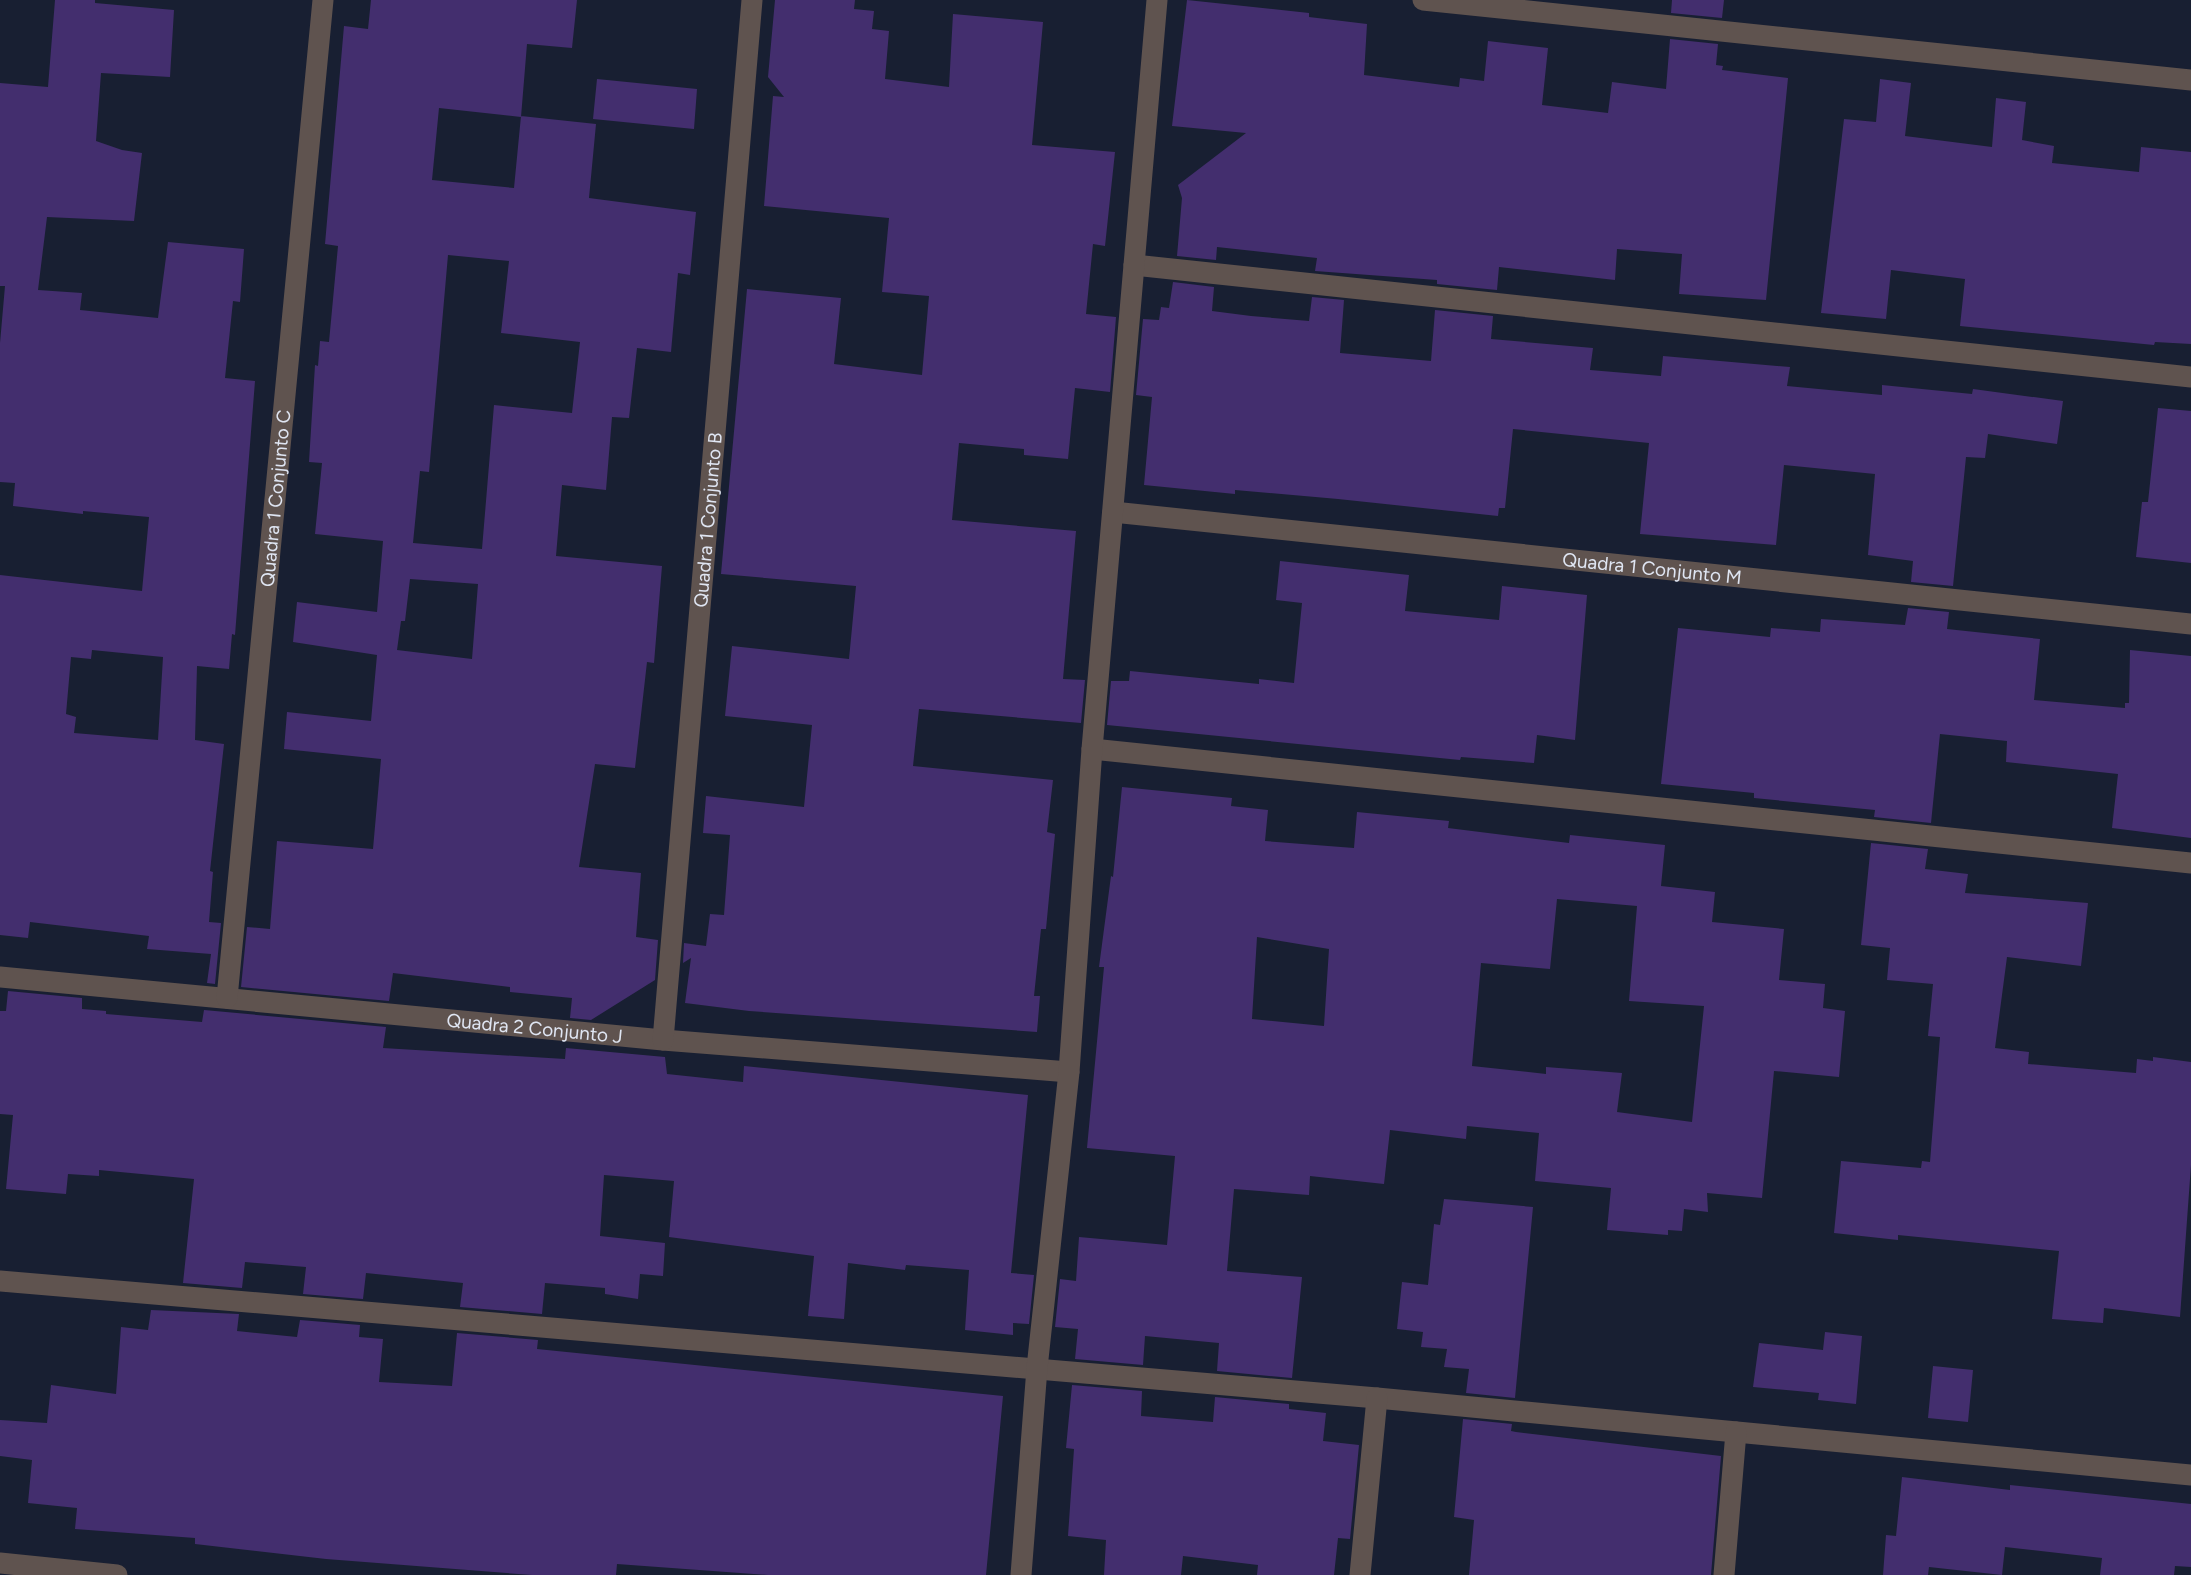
<svg xmlns="http://www.w3.org/2000/svg" width="2191" height="1575" viewBox="0 0 2191 1575" font-family="Figtree,sans-serif">
<style>
.building{fill:#432e6e;fill-rule:evenodd}
.lines{fill:none;stroke-linecap:round;stroke-linejoin:round}
.street{stroke:#5f534f;stroke-width:21}
.labels{text-anchor:middle;stroke-width:5;stroke-linejoin:round;paint-order:stroke}
.street-label{font-size:19px;fill:#dfe5f2;stroke:#060911}
</style>
<rect width="100%" height="100%" fill="#181f32"/>
<path class="building" d="M 55,0 L 95,0 L 95,3 L 174,10 L 170,77 L 101,73 L 96,141 L 122,150 L 142,153 L 134,221 L 47,217 L 38,290 L 82,293 L 80,310 L 158,318 L 168,242 L 244,249 L 240,302 L 233,301 L 225,378 L 255,381 L 235,635 L 232,634 L 229,669 L 197,666 L 195,740 L 224,744 L 210,871 L 213,872 L 209,922 L 221,923 L 215,984 L 207,983 L 211,954 L 147,949 L 149,936 L 30,922 L 28,938 L 0,935 L 0,575 L 142,591 L 149,517 L 83,511 L 83,514 L 13,506 L 15,483 L 0,482 L 0,343 L 5,286 L 0,286 L 0,83 L 48,87 ZM 92,650 L 163,657 L 158,740 L 74,733 L 76,717 L 66,714 L 71,657 L 91,659 Z
M 371,0 L 577,0 L 572,48 L 527,44 L 521,117 L 439,108 L 432,180 L 514,188 L 521,116 L 596,124 L 589,198 L 696,212 L 690,275 L 678,273 L 671,352 L 637,348 L 629,418 L 612,417 L 606,490 L 562,485 L 556,556 L 662,566 L 654,663 L 647,662 L 635,768 L 595,764 L 579,867 L 641,873 L 636,937 L 658,940 L 655,980 L 591,1020 L 570,1018 L 572,998 L 510,992 L 510,987 L 393,973 L 389,1001 L 241,987 L 247,927 L 270,929 L 277,841 L 373,849 L 381,759 L 284,749 L 287,712 L 371,721 L 377,655 L 293,642 L 297,602 L 377,612 L 383,541 L 315,534 L 322,463 L 309,462 L 315,365 L 318,366 L 320,341 L 329,342 L 338,246 L 325,244 L 344,26 L 368,29 ZM 448,255 L 509,261 L 501,333 L 580,342 L 572,413 L 494,405 L 482,549 L 413,543 L 420,471 L 429,472 ZM 410,579 L 478,584 L 472,659 L 397,650 L 401,621 L 405,621 Z
M 775,0 L 855,0 L 854,9 L 874,11 L 872,29 L 889,31 L 885,79 L 949,87 L 953,14 L 1043,22 L 1032,145 L 1115,152 L 1105,246 L 1093,244 L 1086,314 L 1116,317 L 1110,392 L 1075,388 L 1068,459 L 1024,455 L 1024,449 L 959,443 L 952,520 L 1076,531 L 1063,679 L 1085,680 L 1081,723 L 919,709 L 913,766 L 1053,780 L 1047,832 L 1055,834 L 1046,929 L 1041,929 L 1034,996 L 1040,996 L 1037,1032 L 749,1011 L 685,1003 L 691,958 L 683,963 L 684,943 L 706,946 L 710,914 L 724,915 L 730,835 L 703,833 L 706,796 L 804,807 L 812,725 L 725,716 L 732,646 L 849,659 L 856,586 L 721,574 L 747,289 L 841,298 L 834,364 L 922,375 L 929,296 L 882,292 L 889,218 L 764,206 L 773,96 L 784,97 L 768,77 Z
M 1187,0 L 1309,13 L 1309,17 L 1367,24 L 1364,75 L 1459,87 L 1460,78 L 1484,81 L 1488,41 L 1548,48 L 1542,105 L 1608,113 L 1612,82 L 1666,89 L 1670,39 L 1718,44 L 1716,65 L 1723,66 L 1722,70 L 1788,78 L 1766,300 L 1679,294 L 1682,254 L 1617,249 L 1615,280 L 1499,267 L 1497,290 L 1437,284 L 1437,280 L 1315,271 L 1317,258 L 1217,247 L 1216,260 L 1177,256 L 1182,198 L 1178,185 L 1246,133 L 1172,126 Z
M 1672,0 L 1724,0 L 1722,18 L 1671,13 Z
M 597,79 L 697,89 L 694,129 L 593,119 Z
M 1880,79 L 1911,83 L 1905,136 L 1992,147 L 1996,98 L 2026,102 L 2022,140 L 2054,146 L 2052,163 L 2139,172 L 2141,147 L 2191,152 L 2191,344 L 2155,342 L 2154,345 L 1960,326 L 1965,279 L 1891,270 L 1886,319 L 1821,313 L 1844,119 L 1876,122 Z
M 1173,282 L 1214,287 L 1212,311 L 1251,316 L 1309,321 L 1312,297 L 1344,300 L 1340,353 L 1431,361 L 1435,310 L 1493,316 L 1491,339 L 1593,348 L 1590,370 L 1661,376 L 1663,356 L 1790,367 L 1787,386 L 1882,395 L 1882,385 L 1972,394 L 1973,389 L 2063,401 L 2057,444 L 1988,434 L 1985,458 L 1966,457 L 1953,586 L 1911,582 L 1913,561 L 1868,555 L 1875,474 L 1784,465 L 1776,545 L 1640,534 L 1649,443 L 1513,429 L 1505,508 L 1499,508 L 1498,516 L 1338,499 L 1235,490 L 1235,494 L 1144,485 L 1152,397 L 1136,395 L 1143,319 L 1159,320 L 1161,307 L 1169,308 Z
M 2158,408 L 2191,411 L 2191,563 L 2136,557 L 2142,502 L 2148,502 Z
M 1280,561 L 1409,575 L 1405,611 L 1499,620 L 1502,586 L 1587,595 L 1575,740 L 1537,735 L 1534,763 L 1461,757 L 1460,760 L 1107,725 L 1111,681 L 1129,681 L 1130,671 L 1259,684 L 1259,679 L 1294,683 L 1302,603 L 1276,600 Z
M 1908,608 L 1949,612 L 1947,629 L 2040,639 L 2034,700 L 2125,708 L 2125,703 L 2129,703 L 2130,650 L 2191,656 L 2191,838 L 2112,828 L 2118,774 L 2006,762 L 2007,741 L 1940,734 L 1931,823 L 1874,817 L 1875,810 L 1754,798 L 1754,793 L 1661,784 L 1678,628 L 1770,637 L 1771,628 L 1820,632 L 1821,619 L 1905,625 Z
M 1122,787 L 1232,798 L 1231,806 L 1268,810 L 1265,841 L 1354,848 L 1357,812 L 1449,821 L 1448,828 L 1569,843 L 1570,835 L 1665,845 L 1661,886 L 1715,892 L 1712,922 L 1784,929 L 1779,980 L 1825,984 L 1823,1008 L 1845,1011 L 1839,1077 L 1774,1071 L 1762,1198 L 1707,1193 L 1708,1212 L 1684,1209 L 1682,1231 L 1668,1230 L 1668,1235 L 1607,1230 L 1611,1188 L 1535,1181 L 1539,1133 L 1467,1126 L 1466,1139 L 1390,1130 L 1384,1184 L 1310,1176 L 1309,1195 L 1234,1189 L 1227,1271 L 1302,1277 L 1292,1378 L 1217,1371 L 1219,1343 L 1145,1336 L 1143,1365 L 1075,1359 L 1078,1329 L 1055,1327 L 1060,1279 L 1076,1281 L 1079,1237 L 1167,1245 L 1175,1156 L 1087,1148 L 1104,967 L 1099,967 L 1111,876 L 1113,877 ZM 1557,899 L 1637,906 L 1629,1001 L 1704,1006 L 1692,1122 L 1617,1112 L 1622,1073 L 1546,1067 L 1546,1074 L 1472,1066 L 1481,963 L 1550,969 ZM 1257,937 L 1329,949 L 1324,1026 L 1252,1019 Z
M 1871,843 L 1928,849 L 1925,869 L 1968,874 L 1965,893 L 2088,903 L 2081,966 L 2007,957 L 1995,1048 L 2029,1052 L 2028,1064 L 2136,1073 L 2137,1059 L 2153,1061 L 2153,1057 L 2191,1062 L 2191,1165 L 2180,1317 L 2104,1308 L 2103,1323 L 2052,1319 L 2059,1251 L 1898,1235 L 1898,1240 L 1834,1233 L 1841,1161 L 1921,1168 L 1922,1161 L 1930,1162 L 1940,1037 L 1928,1036 L 1933,984 L 1887,980 L 1890,948 L 1861,945 Z
M 8,991 L 82,998 L 82,1009 L 106,1011 L 106,1014 L 202,1022 L 204,1010 L 386,1027 L 383,1048 L 565,1059 L 566,1048 L 665,1057 L 667,1074 L 743,1082 L 744,1066 L 1028,1095 L 1011,1273 L 1034,1275 L 1029,1324 L 1013,1323 L 1013,1335 L 965,1330 L 969,1270 L 906,1265 L 905,1270 L 848,1263 L 844,1319 L 808,1316 L 814,1256 L 669,1237 L 674,1181 L 604,1175 L 600,1236 L 665,1243 L 663,1276 L 640,1274 L 638,1299 L 605,1294 L 605,1288 L 545,1283 L 542,1314 L 460,1307 L 463,1283 L 366,1273 L 363,1299 L 303,1294 L 306,1267 L 245,1262 L 242,1288 L 183,1283 L 194,1179 L 99,1170 L 99,1176 L 68,1174 L 66,1194 L 6,1189 L 13,1115 L 0,1114 L 0,1011 L 6,1011 Z
M 1444,1199 L 1533,1207 L 1515,1398 L 1466,1393 L 1469,1369 L 1444,1367 L 1447,1349 L 1421,1347 L 1423,1332 L 1397,1329 L 1402,1282 L 1428,1285 L 1434,1224 L 1440,1225 Z
M 151,1310 L 239,1314 L 237,1331 L 297,1337 L 300,1320 L 360,1325 L 359,1337 L 383,1339 L 379,1382 L 452,1386 L 457,1333 L 538,1340 L 537,1349 L 1003,1396 L 986,1575 L 768,1575 L 617,1564 L 616,1575 L 532,1575 L 326,1559 L 195,1544 L 195,1538 L 75,1529 L 77,1508 L 28,1503 L 32,1460 L 0,1456 L 0,1420 L 47,1423 L 51,1385 L 116,1394 L 121,1327 L 148,1330 Z
M 1825,1332 L 1862,1336 L 1856,1404 L 1818,1400 L 1819,1393 L 1753,1387 L 1759,1343 L 1823,1350 Z
M 1933,1366 L 1973,1370 L 1968,1422 L 1928,1418 Z
M 1072,1385 L 1142,1391 L 1141,1416 L 1213,1422 L 1215,1397 L 1289,1404 L 1289,1409 L 1326,1413 L 1323,1441 L 1359,1445 L 1350,1539 L 1338,1538 L 1334,1575 L 1257,1575 L 1258,1565 L 1183,1556 L 1181,1575 L 1104,1575 L 1106,1540 L 1068,1536 L 1074,1449 L 1066,1448 Z
M 1463,1419 L 1512,1424 L 1511,1431 L 1516,1432 L 1721,1456 L 1711,1575 L 1469,1575 L 1474,1520 L 1454,1517 Z
M 1902,1477 L 2010,1490 L 2010,1485 L 2191,1504 L 2191,1567 L 2175,1566 L 2174,1575 L 2100,1575 L 2102,1558 L 2005,1547 L 2002,1575 L 1929,1567 L 1928,1575 L 1883,1575 L 1886,1535 L 1896,1536 Z"/>
<g class="lines">
<g class="street">
<path d="M 1423,0 L 2191,80"/>
<path d="M 1134,265 L 2191,377"/>
<path id="s1" d="M 1113,512 L 2191,624"/>
<path d="M 1092,749 L 2191,863"/>
<path id="s2" d="M 0,977 L 663,1040 L 1069,1072"/>
<path id="s3" d="M 227,998 L 323,0"/>
<path id="s4" d="M 663,1040 L 752,0"/>
<path d="M 0,1281 L 1377,1398 L 2191,1475"/>
<path d="M 0,1563 L 117,1575"/>
<path d="M 1021,1575 L 1037,1368 L 1069,1072 L 1092,749 L 1157,0"/>
<path d="M 1360,1575 L 1377,1398"/>
<path d="M 1724,1575 L 1736,1432"/>
</g>
</g>
<g class="labels">
<g class="street-label">
<text dy="7" stroke="none"><textPath href="#s3" startOffset="502">Quadra 1 Conjunto C</textPath></text>
<text dy="7" stroke="none"><textPath href="#s4" startOffset="522">Quadra 1 Conjunto B</textPath></text>
<text dy="7" stroke="none"><textPath href="#s1" startOffset="542">Quadra 1 Conjunto M</textPath></text>
<text dy="7" stroke="none"><textPath href="#s2" startOffset="537">Quadra 2 Conjunto J</textPath></text>
</g>
</g>
</svg>
